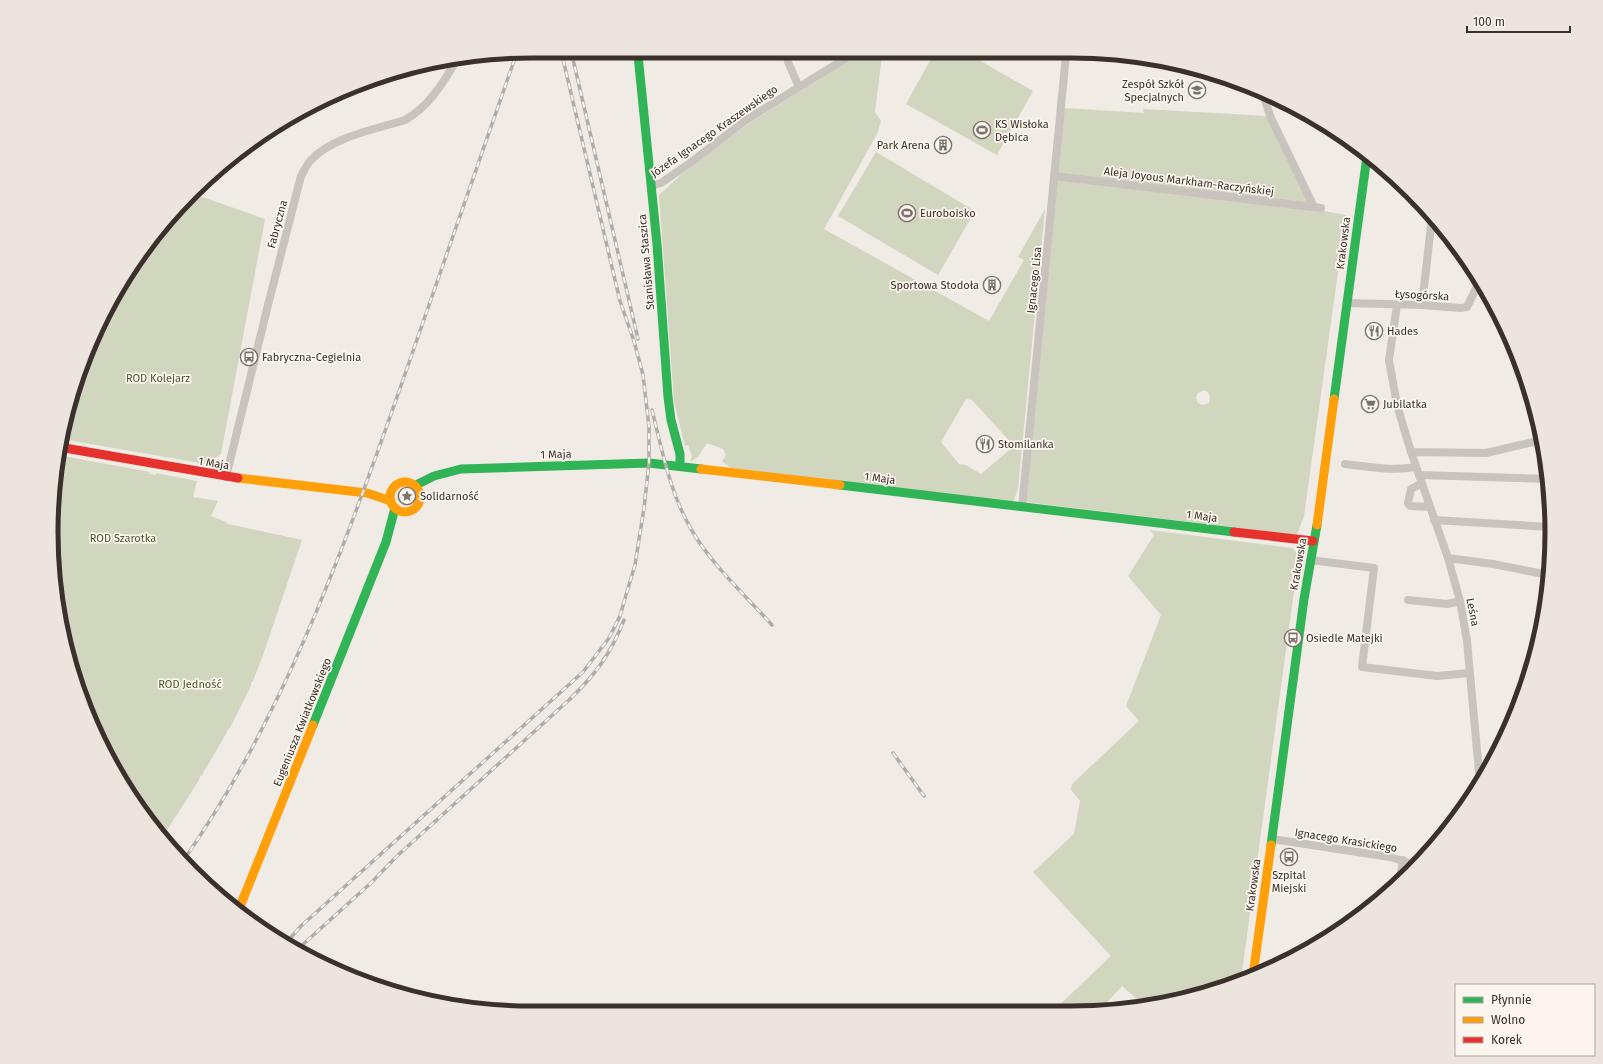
<svg xmlns="http://www.w3.org/2000/svg" width="1603" height="1064" viewBox="0 0 1603 1064" font-family="'Fira Sans',sans-serif">
<style>
.green{fill:#d1d6bf;fill-rule:evenodd}
.lines{fill:none;stroke-linecap:round;stroke-linejoin:round}
.street{stroke:#c9c3be;stroke-width:8}
.fast{stroke:#30b455;stroke-width:9}
.slow{stroke:#ff9f0a;stroke-width:9}
.jam{stroke:#e5322d;stroke-width:9}
.rail-casing{stroke:#b1aca8;stroke-width:3.5}
.rail{stroke:#fbf5ee;stroke-width:2;stroke-dasharray:6;stroke-linecap:butt}
.labels{text-anchor:middle;stroke-width:3.5;stroke-linejoin:round;paint-order:stroke}
.poi-label{font-size:11px;fill:#3b302b;stroke:#fbf5ee;text-anchor:start}
.street-label{font-size:11px;fill:#3b302b;stroke:#fbf5ee}
.park-label{font-size:11px;fill:#4a5a2e;stroke:#fbf5ee}
.rim{fill:none;stroke:#3b302b;stroke-width:5}
</style>
<rect width="100%" height="100%" fill="#f0ebe5"/>
<path class="green" d="M 858,55 L 882,55 L 875,112 L 881,121 L 877,134 L 824,229 L 989,321 L 1024,260 L 1018,257 L 1045,209 L 1018,489 L 1013,502 L 731,468 L 722,461 L 726,455 L 723,449 L 707,443 L 698,457 L 690,462 L 692,456 L 688,445 L 685,446 L 674,401 L 673,387 L 659,195 L 683,173 L 748,124 ZM 966,399 L 972,400 L 1014,446 L 981,474 L 966,465 L 959,464 L 941,442 Z
M 933,55 L 970,55 L 1033,91 L 997,155 L 906,104 Z
M 1064,108 L 1144,113 L 1143,109 L 1268,116 L 1312,209 L 1346,215 L 1304,516 L 1297,535 L 1026,502 ZM 1204,390 L 1208,392 L 1210,397 L 1209,403 L 1203,405 L 1198,403 L 1196,398 L 1198,393 Z
M 876,152 L 975,211 L 938,275 L 838,216 Z
M 191,193 L 265,219 L 221,454 L 206,464 L 62,439 L 88,348 L 151,239 Z
M 58,455 L 150,472 L 149,474 L 156,475 L 156,473 L 197,481 L 193,497 L 218,501 L 211,516 L 226,522 L 228,524 L 302,540 L 262,658 L 253,681 L 251,683 L 251,686 L 230,728 L 228,729 L 226,734 L 202,775 L 200,776 L 199,780 L 162,838 L 116,773 L 88,716 L 60,626 L 52,500 Z
M397 497a8 8 0 1 1 16 0a8 8 0 1 1-16 0Z
M 1150,530 L 1292,548 L 1299,555 L 1241,979 L 1195,997 L 1144,1005 L 1122,986 L 1098,1012 L 1052,1012 L 1111,956 L 1033,872 L 1074,834 L 1080,801 L 1071,790 L 1072,784 L 1139,721 L 1126,706 L 1161,615 L 1128,576 L 1154,535 Z"/>
<g class="lines">
<path class="street" d="M 787,55 L 788,62 L 799,87
M 1262,92 L 1271,118 L 1314,207
M 1054,176 L 1321,208
M 651,186 L 661,183 L 690,163 L 746,120 L 851,55
M 1347,303 L 1422,305 L 1461,308 L 1467,307 L 1479,282
M 1397,305 L 1389,360 L 1397,405 L 1411,452 L 1448,558 L 1460,601 L 1467,641 L 1480,783
M 1422,305 L 1432,217
M 1411,452 L 1486,453 L 1541,440
M 1345,464 C 1369,467 1393,471 1416,467
M 1419,475 L 1547,479
M 226,477 L 268,305 L 301,176 C 304,171 307,164 311,160 C 332,137 376,129 405,120 C 430,106 444,81 458,58
M 1422,483 L 1411,489 L 1408,503 L 1410,506 L 1430,507
M 1022,507 L 1066,55
M 1434,520 L 1550,527
M 1448,558 L 1493,564 L 1549,575
M 1310,560 L 1374,568 L 1362,667 L 1437,676 L 1470,673
M 1408,600 L 1447,604 L 1460,601
M 1272,839 L 1390,857 L 1416,865
M 1400,879 L 1403,860"/>
<path class="fast" d="M 638,55 L 657,244 L 668,397 L 671,420 L 680,454 L 680,466
M 1334,399 L 1367,156
M 840,485 L 1234,532
M 414,486 L 434,476 L 461,469 L 649,463 L 701,469
M 313,725 L 386,542 L 395,508
M 1271,845 L 1304,599 L 1317,525"/>
<path class="slow" d="M 701,469 L 840,485
M 238,478 L 367,493 L 391,501
M390 497a15 15 0 1 1 30 0a15 15 0 1 1-30 0Z
M 1317,525 L 1334,399
M 239,909 L 313,725
M 1253,975 L 1271,845"/>
<path class="jam" d="M 59,447 L 238,478
M 1234,532 L 1313,541"/>
<defs>
<path id="rail" d="M 572,55 L 638,339
M 652,410 C 662,450 670,493 691,529 C 710,563 746,596 772,625
M 893,753 L 924,796
M 183,861 C 281,721 339,561 396,400 C 436,285 476,170 516,55
M 369,885 L 397,856 L 569,700 C 596,674 610,655 624,620
M 287,942 L 301,926 L 583,672 L 609,638 L 620,616 L 626,595 L 635,565 L 644,508 L 649,463 L 649,427 L 643,375 L 634,341 L 620,301 L 562,55
M 298,949 L 373,881"/>
</defs>
<use href="#rail" class="rail-casing"/>
<use href="#rail" class="rail"/>
</g>
<defs>
<symbol id="school-ring" viewBox="-11 -11 22 22"><circle r="9.5" fill="#fbf5ee" stroke="#7a716c" stroke-width="1.5"/><path d="M0-5L7-2L0 1L-7-2ZM-4 1L0 2.5L4 1V4Q0 6-4 4Z" fill="#7a716c"/></symbol>
<symbol id="stadium-ring" viewBox="-11 -11 22 22"><circle r="9.5" fill="#fbf5ee" stroke="#7a716c" stroke-width="1.5"/><path d="M0-5a6.5 5 0 1 0 0 10a6.5 5 0 1 0 0-10ZM-3.5-1.8h7v3.6h-7Z" fill="#7a716c"/></symbol>
<symbol id="building-ring" viewBox="-11 -11 22 22"><circle r="9.5" fill="#fbf5ee" stroke="#7a716c" stroke-width="1.5"/><path d="M-4-6H4V6H1V3H-1V6H-4ZM-2.5-4.3h1.7v1.8h-1.7ZM.8-4.3h1.7v1.8H.8ZM-2.5-1h1.7V.8h-1.7ZM.8-1h1.7V.8H.8Z" fill="#7a716c"/></symbol>
<symbol id="restaurant-ring" viewBox="-11 -11 22 22"><circle r="9.5" fill="#fbf5ee" stroke="#7a716c" stroke-width="1.5"/><path d="M-5-6h1v4h1v-4h1v4h1v-4h1v5L-1.5 .5V6h-2V.5L-5-1ZM5-6V6H3V1.5H1.5Q1.5-4 5-6Z" fill="#7a716c"/></symbol>
<symbol id="bus-ring" viewBox="-11 -11 22 22"><circle r="9.5" fill="#fbf5ee" stroke="#7a716c" stroke-width="1.5"/><path d="M-5-6H5V4H4V6H2V4H-2V6H-4V4H-5ZM-3.5-4V0h7V-4ZM-3.5 1.2v1.5H-2V1.2ZM2 1.2v1.5H3.5V1.2Z" fill="#7a716c"/></symbol>
<symbol id="supermarket-ring" viewBox="-11 -11 22 22"><circle r="9.5" fill="#fbf5ee" stroke="#7a716c" stroke-width="1.5"/><path d="M-6-5.5h2.5l.6 2H6L4.5 2H-2.5L-4.4-4H-6ZM-1.5 3.2a1.3 1.3 0 1 0 .1 0ZM3 3.2a1.3 1.3 0 1 0 .1 0Z" fill="#7a716c"/></symbol>
<symbol id="sight-ring" viewBox="-11 -11 22 22"><circle r="9.5" fill="#fbf5ee" stroke="#7a716c" stroke-width="1.5"/><path d="M0-6L1.8-2.2L6-1.7L2.9 1.2L3.7 5.4L0 3.3L-3.7 5.4L-2.9 1.2L-6-1.7L-1.8-2.2Z" fill="#7a716c"/></symbol>
</defs>
<g fill-rule="evenodd">
<use href="#school-ring" x="1187" y="80" width="20" height="20"/>
<use href="#stadium-ring" x="972" y="120" width="20" height="20"/>
<use href="#building-ring" x="933" y="135" width="20" height="20"/>
<use href="#stadium-ring" x="897" y="203" width="20" height="20"/>
<use href="#building-ring" x="982" y="275" width="20" height="20"/>
<use href="#restaurant-ring" x="1364" y="321" width="20" height="20"/>
<use href="#bus-ring" x="239" y="347" width="20" height="20"/>
<use href="#supermarket-ring" x="1360" y="394" width="20" height="20"/>
<use href="#restaurant-ring" x="975" y="434" width="20" height="20"/>
<use href="#sight-ring" x="397" y="486" width="20" height="20"/>
<use href="#bus-ring" x="1283" y="628" width="20" height="20"/>
<use href="#bus-ring" x="1279" y="847" width="20" height="20"/>
</g>
<g class="labels">
<g class="poi-label">
<text x="1184" y="88" text-anchor="end">Zespół Szkół<tspan x="1184" dy="13">Specjalnych</tspan></text>
<text x="995" y="128">KS Wisłoka<tspan x="995" dy="13">Dębica</tspan></text>
<text x="930" y="149" text-anchor="end">Park Arena</text>
<text x="920" y="217">Euroboisko</text>
<text x="979" y="289" text-anchor="end">Sportowa Stodoła</text>
<text x="1387" y="335">Hades</text>
<text x="262" y="361">Fabryczna-Cegielnia</text>
<text x="1383" y="408">Jubilatka</text>
<text x="998" y="448">Stomilanka</text>
<text x="420" y="500">Solidarność</text>
<text x="1306" y="642">Osiedle Matejki</text>
<text x="1289" y="879" text-anchor="middle">Szpital<tspan x="1289" dy="13">Miejski</tspan></text>
</g>
<g class="street-label">
<text transform="translate(714 131) rotate(-35)" y="4">Józefa Ignacego Kraszewskiego</text>
<text transform="translate(1189 181) rotate(7)" y="4">Aleja Joyous Markham-Raczyńskiej</text>
<text transform="translate(277 224) rotate(-75)" y="4">Fabryczna</text>
<text transform="translate(1343 243) rotate(-83)" y="4">Krakowska</text>
<text transform="translate(646 262) rotate(-95)" y="4">Stanisława Staszica</text>
<text transform="translate(1034 280) rotate(-84)" y="4">Ignacego Lisa</text>
<text transform="translate(1422 295) rotate(3)" y="4">Łysogórska</text>
<text transform="translate(556 454) rotate(-2)" y="4">1 Maja</text>
<text transform="translate(214 463) rotate(9)" y="4">1 Maja</text>
<text transform="translate(880 478) rotate(7)" y="4">1 Maja</text>
<text transform="translate(1202 516) rotate(7)" y="4">1 Maja</text>
<text transform="translate(1298 564) rotate(-80)" y="4">Krakowska</text>
<text transform="translate(1473 612) rotate(79)" y="4">Leśna</text>
<text transform="translate(302 722) rotate(-68)" y="4">Eugeniusza Kwiatkowskiego</text>
<text transform="translate(1346 840) rotate(9)" y="4">Ignacego Krasickiego</text>
<text transform="translate(1253 885) rotate(-82)" y="4">Krakowska</text>
</g>
<g class="park-label">
<text x="158" y="382">ROD Kolejarz</text>
<text x="123" y="542">ROD Szarotka</text>
<text x="190" y="688">ROD Jedność</text>
</g>
</g>
<path d="M0 0H1603V1064H0ZM532 58H1071A474 474 0 0 1 1545 532V532A474 474 0 0 1 1071 1006H532A474 474 0 0 1 58 532V532A474 474 0 0 1 532 58Z" fill="#ece5de" fill-rule="evenodd"/>
<path class="rim" d="M532 58H1071A474 474 0 0 1 1545 532V532A474 474 0 0 1 1071 1006H532A474 474 0 0 1 58 532V532A474 474 0 0 1 532 58Z"/>
<rect x="1455" y="984" width="140" height="72" fill="#fbf5ee" stroke="#aea6a0"/>
<rect x="1463" y="997" width="20" height="6" fill="#30b455" stroke="#aea6a0"/>
<text x="1491" y="1004" font-size="12" fill="#3b302b">Płynnie</text>
<rect x="1463" y="1017" width="20" height="6" fill="#ff9f0a" stroke="#aea6a0"/>
<text x="1491" y="1024" font-size="12" fill="#3b302b">Wolno</text>
<rect x="1463" y="1037" width="20" height="6" fill="#e5322d" stroke="#aea6a0"/>
<text x="1491" y="1044" font-size="12" fill="#3b302b">Korek</text>
<path d="M1467 26v6h103v-6" fill="none" stroke="#3b302b" stroke-width="2"/>
<text x="1473" y="26" font-size="12" fill="#3b302b" stroke="#fbf5ee" stroke-width="3" paint-order="stroke">100 m</text>
</svg>
